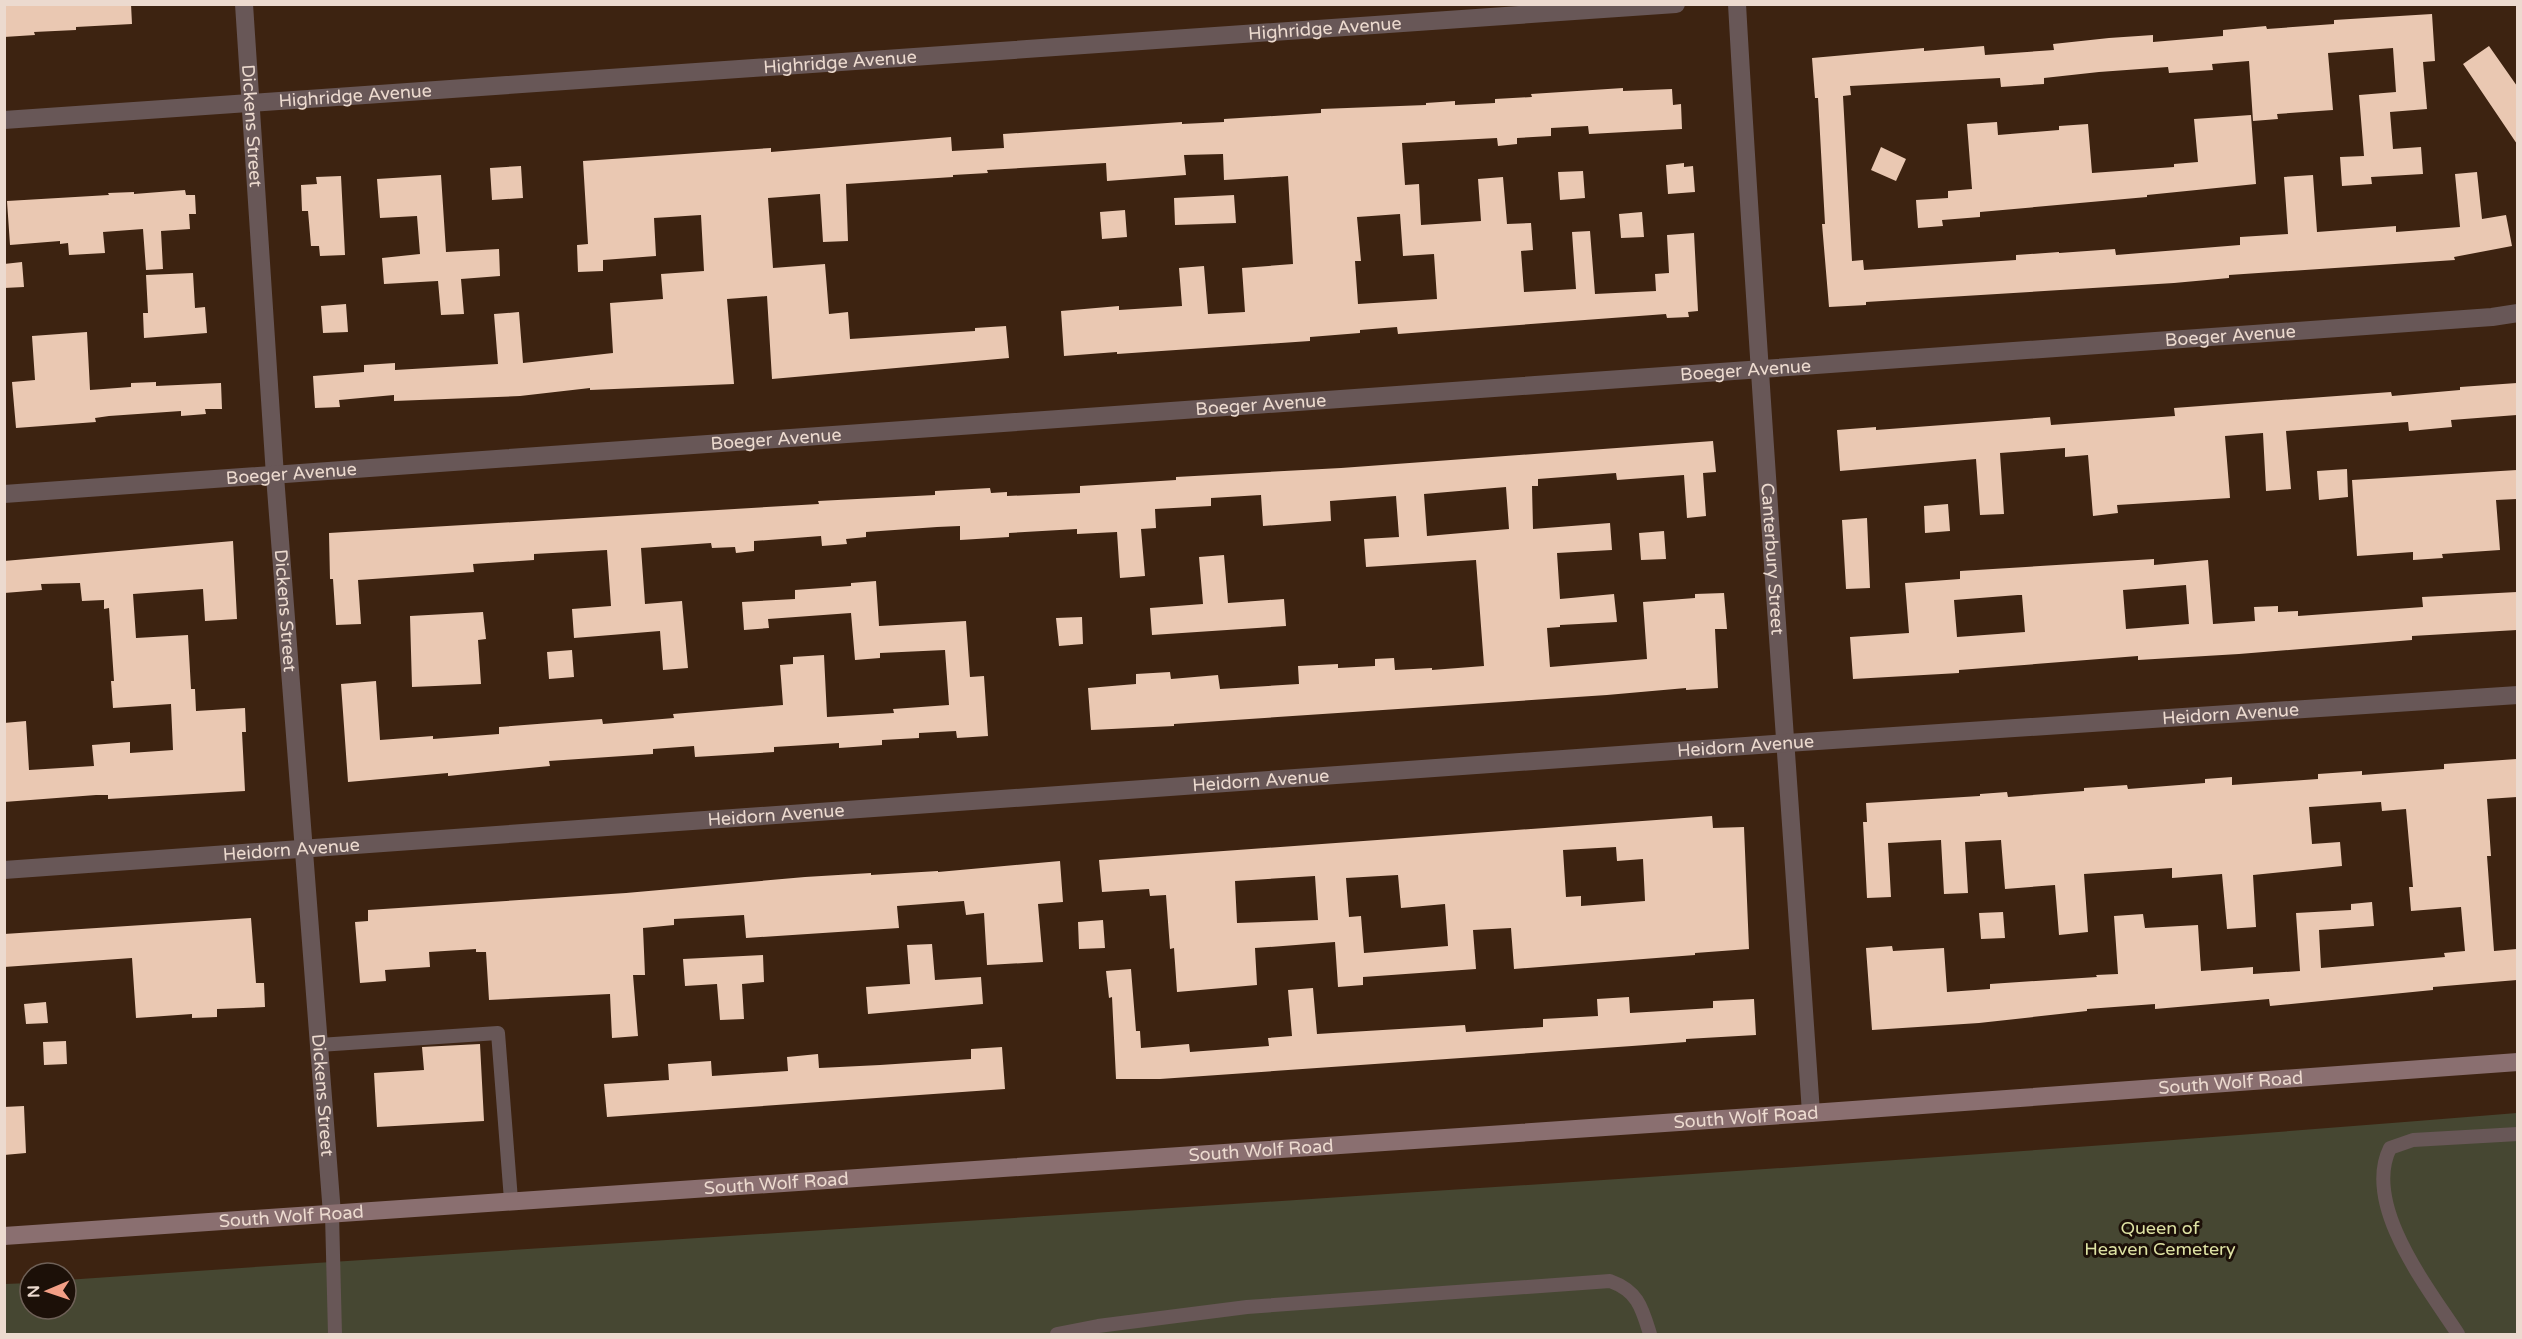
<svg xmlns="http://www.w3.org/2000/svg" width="2522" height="1339" viewBox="0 0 2522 1339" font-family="'Varela Round',sans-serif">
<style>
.green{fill:#464732}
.building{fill:#eac8b2;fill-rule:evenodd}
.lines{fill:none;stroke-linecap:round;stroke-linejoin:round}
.lane{stroke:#685757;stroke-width:14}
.street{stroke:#685757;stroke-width:18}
.secondary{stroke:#8a6f70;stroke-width:18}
.labels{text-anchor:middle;stroke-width:6;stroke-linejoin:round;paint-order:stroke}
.street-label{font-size:18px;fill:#ecdacf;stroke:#1c1008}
.park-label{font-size:18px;fill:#dee2a3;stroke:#1c1008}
</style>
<rect width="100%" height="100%" fill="#3d2311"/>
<path class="green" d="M 2517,1113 L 2517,1334 L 5,1334 L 5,1284 L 30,1283 L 30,1309 L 66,1309 L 66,1280 C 883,1223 1701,1180 2517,1113 Z"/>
<path class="building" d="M 4,4 L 131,4 L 132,24 L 76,27 L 76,30 L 34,32 L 35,35 L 4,37 Z
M 2432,14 L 2435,61 L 2423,62 L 2427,109 L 2390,112 L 2393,149 L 2421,147 L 2423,174 L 2371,177 L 2372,184 L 2342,186 L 2340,157 L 2364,156 L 2359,95 L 2396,92 L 2393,48 L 2328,53 L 2333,110 L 2277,114 L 2278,119 L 2253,121 L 2249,61 L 2212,64 L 2213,70 L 2169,73 L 2168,67 L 2099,72 L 2044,78 L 2044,84 L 2001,87 L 2000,78 L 1850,86 L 1851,95 L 1843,96 L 1852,261 L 1863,260 L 1864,270 L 2016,260 L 2016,255 L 2059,252 L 2059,253 L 2115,249 L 2116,255 L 2240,245 L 2240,237 L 2288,234 L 2284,177 L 2313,175 L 2317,232 L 2396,226 L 2396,232 L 2460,227 L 2455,174 L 2477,172 L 2482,219 L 2506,215 L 2512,246 L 2454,257 L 2455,260 L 2229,275 L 2229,278 L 2174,283 L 1866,302 L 1866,305 L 1829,307 L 1822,224 L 1825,224 L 1818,98 L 1815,98 L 1812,58 L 1924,48 L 1924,51 L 1984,46 L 1985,55 L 2054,50 L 2053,44 L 2109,38 L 2153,35 L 2153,42 L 2223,36 L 2223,30 L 2266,26 L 2267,29 L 2334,24 L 2334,20 Z
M 2489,46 L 2517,86 L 2517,144 L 2463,64 Z
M 1623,88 L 1623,91 L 1672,89 L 1673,105 L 1681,104 L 1682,129 L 1589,134 L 1588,126 L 1551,128 L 1551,136 L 1517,138 L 1517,144 L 1498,146 L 1497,138 L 1402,143 L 1405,185 L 1419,184 L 1421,225 L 1481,221 L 1478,179 L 1503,177 L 1507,224 L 1531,223 L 1533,250 L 1521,251 L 1524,292 L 1576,289 L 1572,232 L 1590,231 L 1595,294 L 1656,291 L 1655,274 L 1669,273 L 1667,235 L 1694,233 L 1698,311 L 1688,312 L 1689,317 L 1667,318 L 1666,314 L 1398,334 L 1397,327 L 1360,330 L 1360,333 L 1310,337 L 1310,341 L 1117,354 L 1117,352 L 1064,356 L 1061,311 L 1119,306 L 1119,310 L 1182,306 L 1179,268 L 1204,266 L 1208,314 L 1245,312 L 1242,268 L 1293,264 L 1288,176 L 1224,180 L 1223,154 L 1184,155 L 1186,175 L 1107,181 L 1106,163 L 987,170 L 988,173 L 953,175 L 953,177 L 846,184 L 848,241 L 823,242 L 820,194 L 768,198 L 773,268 L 825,264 L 829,314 L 848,312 L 850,339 L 975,331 L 975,328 L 1006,326 L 1009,358 L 772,379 L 767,296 L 727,299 L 734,384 L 590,390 L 590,388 L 520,396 L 394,401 L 394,395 L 339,400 L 340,407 L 315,408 L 313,376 L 364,372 L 364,365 L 395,363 L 395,370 L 498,364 L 494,314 L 519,312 L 523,363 L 613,353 L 610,303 L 663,299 L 661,274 L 704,271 L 701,215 L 654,218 L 656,256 L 603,260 L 603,271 L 578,272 L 577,245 L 588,244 L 583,161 L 771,148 L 771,152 L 951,137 L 952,151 L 1004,148 L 1003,134 L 1182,122 L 1182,124 L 1224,122 L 1224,119 L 1321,113 L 1321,109 L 1426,105 L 1426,103 L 1455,101 L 1455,105 L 1495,103 L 1495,99 L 1532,97 L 1531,94 ZM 1400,214 L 1403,256 L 1434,254 L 1437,299 L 1358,304 L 1355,261 L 1361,261 L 1357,217 Z
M 2251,115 L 2256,184 L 2147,195 L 2147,197 L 1980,212 L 1980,217 L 1942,220 L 1943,226 L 1918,228 L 1916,200 L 1948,198 L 1948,191 L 1972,189 L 1967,124 L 1997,122 L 1998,135 L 2059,130 L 2059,126 L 2088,124 L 2092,173 L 2174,167 L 2174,164 L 2198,162 L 2194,119 Z
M 1881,147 L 1906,159 L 1896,181 L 1871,170 Z
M 1684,163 L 1684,167 L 1693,166 L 1695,192 L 1668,194 L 1666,165 Z
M 521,166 L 523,198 L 492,200 L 490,168 Z
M 1583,171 L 1585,198 L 1560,200 L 1558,172 Z
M 441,175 L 446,252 L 499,249 L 500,276 L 461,279 L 464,314 L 441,315 L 438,281 L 384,284 L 382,258 L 420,254 L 417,216 L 380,218 L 377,179 Z
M 341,176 L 345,255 L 320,256 L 319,246 L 311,246 L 308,211 L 302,211 L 301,185 L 317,184 L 316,177 Z
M 185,190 L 186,195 L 195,195 L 196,214 L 189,214 L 190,229 L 161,231 L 163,269 L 146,270 L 143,229 L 103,232 L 105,253 L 69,255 L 68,243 L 60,244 L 60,241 L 10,245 L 7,201 L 109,195 L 108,193 L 134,192 L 134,194 Z
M 1234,195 L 1236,223 L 1175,225 L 1174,198 Z
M 1125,210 L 1127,237 L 1102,239 L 1100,212 Z
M 1642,212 L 1644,237 L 1621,238 L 1619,214 Z
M 22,262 L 24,287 L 4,288 L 4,264 Z
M 193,273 L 195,308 L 205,307 L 207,333 L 144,338 L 143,313 L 148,313 L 146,275 Z
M 346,304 L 348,332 L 323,333 L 321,306 Z
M 87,332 L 90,390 L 131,387 L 131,383 L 156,382 L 156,386 L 221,383 L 222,409 L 205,409 L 206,414 L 181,416 L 181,411 L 109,416 L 95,418 L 96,422 L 16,428 L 12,382 L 35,380 L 32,336 Z
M 2517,383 L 2517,415 L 2451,420 L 2452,427 L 2409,431 L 2408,422 L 2286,431 L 2291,489 L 2266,491 L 2263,433 L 2225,436 L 2230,498 L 2117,505 L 2118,513 L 2093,516 L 2088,455 L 2065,457 L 2065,448 L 2000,453 L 2004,514 L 1980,515 L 1976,459 L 1840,471 L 1837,430 L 1876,427 L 1876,430 L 2050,417 L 2051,425 L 2175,416 L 2174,408 L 2391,392 L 2392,396 L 2460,390 L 2460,387 Z
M 1713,441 L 1716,472 L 1703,473 L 1706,516 L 1687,518 L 1684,475 L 1617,480 L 1616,473 L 1538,479 L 1538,486 L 1532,486 L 1533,529 L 1610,523 L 1612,550 L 1557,553 L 1560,599 L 1614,594 L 1617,622 L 1560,625 L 1560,627 L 1547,628 L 1550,667 L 1647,659 L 1643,602 L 1695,598 L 1695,594 L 1724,593 L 1727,629 L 1715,629 L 1718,688 L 1686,690 L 1686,688 L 1607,695 L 1174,724 L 1174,726 L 1091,730 L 1088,688 L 1136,684 L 1136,674 L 1170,672 L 1171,679 L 1218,675 L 1220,689 L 1299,684 L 1298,666 L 1338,664 L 1338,668 L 1375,666 L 1375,659 L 1394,658 L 1395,670 L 1432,668 L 1432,670 L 1484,666 L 1476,560 L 1366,567 L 1364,539 L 1399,537 L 1396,496 L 1330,501 L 1331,521 L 1263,526 L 1261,495 L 1211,498 L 1211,506 L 1155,509 L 1156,528 L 1141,529 L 1145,576 L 1120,578 L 1117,532 L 1077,534 L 1077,529 L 1009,533 L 1009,537 L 960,540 L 960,526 L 937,527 L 866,532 L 866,537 L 846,539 L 847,544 L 822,546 L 821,536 L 754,541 L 754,551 L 736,553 L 735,547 L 712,548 L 711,543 L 641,548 L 645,604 L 682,601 L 688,668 L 663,670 L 660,631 L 574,638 L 572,609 L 611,606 L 607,550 L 534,554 L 534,560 L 473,564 L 474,572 L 358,580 L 361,624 L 336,625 L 333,579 L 330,579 L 329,533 L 819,504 L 818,501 L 935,495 L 935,491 L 990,488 L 991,493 L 1007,492 L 1007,496 L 1080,493 L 1080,486 L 1176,480 L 1176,477 L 1341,468 ZM 1506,487 L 1509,529 L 1427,536 L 1424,494 Z
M 2347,469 L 2348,497 L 2319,500 L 2317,471 Z
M 2517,470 L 2517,499 L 2496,500 L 2500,550 L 2442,554 L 2443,558 L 2413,560 L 2413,552 L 2357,556 L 2352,480 Z
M 1948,504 L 1950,531 L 1925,533 L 1924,506 Z
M 1867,518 L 1870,588 L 1846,589 L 1842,520 Z
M 1664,531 L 1666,559 L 1641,560 L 1639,533 Z
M 233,541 L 237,619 L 205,621 L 203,589 L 133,594 L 136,638 L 188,635 L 191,689 L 195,689 L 196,711 L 245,708 L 246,732 L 242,732 L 245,791 L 108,799 L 108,795 L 96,795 L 4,802 L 4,723 L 26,721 L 29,770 L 94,766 L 92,745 L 130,742 L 130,753 L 173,750 L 171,704 L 113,708 L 111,681 L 114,681 L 109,608 L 104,609 L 104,600 L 82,601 L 80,583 L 41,584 L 42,590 L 4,593 L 4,561 Z
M 1224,555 L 1228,603 L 1284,599 L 1286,626 L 1152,635 L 1150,608 L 1203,604 L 1199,557 Z
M 2154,559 L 2154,565 L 2208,560 L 2213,624 L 2255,621 L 2254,607 L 2278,606 L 2278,612 L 2298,611 L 2298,616 L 2423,607 L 2422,597 L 2517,592 L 2517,630 L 2412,636 L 2412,640 L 2239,654 L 2138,660 L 2138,656 L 1959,670 L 1959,673 L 1853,679 L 1850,637 L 1909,633 L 1905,583 L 1960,579 L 1960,571 ZM 2186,585 L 2189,624 L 2126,629 L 2123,590 ZM 2018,595 L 2022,595 L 2025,632 L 1957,637 L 1954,600 Z
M 876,581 L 879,626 L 966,621 L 970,677 L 984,676 L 988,736 L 957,738 L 956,731 L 919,733 L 919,738 L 882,740 L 882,745 L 839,748 L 839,743 L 774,747 L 774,752 L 695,757 L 694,746 L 653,749 L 653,754 L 549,761 L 550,766 L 487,772 L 448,776 L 448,773 L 348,782 L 341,684 L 376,681 L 380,740 L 433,736 L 433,739 L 499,734 L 499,727 L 602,719 L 603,724 L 674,718 L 673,714 L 783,705 L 780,665 L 793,664 L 793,657 L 824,655 L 827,717 L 894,713 L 893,709 L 949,705 L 945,650 L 880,653 L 880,658 L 855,660 L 851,613 L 768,619 L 769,628 L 744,630 L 742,602 L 795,599 L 795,590 L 851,586 L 851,583 Z
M 483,612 L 486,639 L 478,640 L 481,684 L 412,687 L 410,616 Z
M 1082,617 L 1083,644 L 1059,646 L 1056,618 Z
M 572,650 L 574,677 L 549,679 L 547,652 Z
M 2517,759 L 2517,797 L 2487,799 L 2491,856 L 2487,856 L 2494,951 L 2517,949 L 2517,980 L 2433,987 L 2433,990 L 2270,1006 L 2269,999 L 2155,1009 L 2155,1004 L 2087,1009 L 2087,1011 L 1979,1023 L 1872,1030 L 1866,948 L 1892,946 L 1893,951 L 1944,948 L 1947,992 L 1990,989 L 1990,984 L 2097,977 L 2096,975 L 2118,974 L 2114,916 L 2143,914 L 2145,928 L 2198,925 L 2201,971 L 2253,967 L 2253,974 L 2300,971 L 2296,913 L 2351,910 L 2351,904 L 2372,902 L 2374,926 L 2319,930 L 2321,968 L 2445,957 L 2444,953 L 2465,951 L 2461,907 L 2411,911 L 2409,887 L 2413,887 L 2406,809 L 2382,811 L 2381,802 L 2309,807 L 2312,844 L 2340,842 L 2342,866 L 2253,875 L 2256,927 L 2227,929 L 2222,874 L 2172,878 L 2172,868 L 2084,874 L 2088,932 L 2059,935 L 2055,885 L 2005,889 L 2001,840 L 1965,842 L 1968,893 L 1944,894 L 1941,840 L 1888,843 L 1891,897 L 1867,898 L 1863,822 L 1867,822 L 1866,803 L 1980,796 L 1980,794 L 2007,792 L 2008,797 L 2084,791 L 2084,788 L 2127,785 L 2128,789 L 2205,783 L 2205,779 L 2232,777 L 2232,785 L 2318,779 L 2318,774 L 2362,771 L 2362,775 L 2444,769 L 2444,764 Z
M 1712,816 L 1713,828 L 1744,827 L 1749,949 L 1695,953 L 1695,955 L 1514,969 L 1511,928 L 1473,930 L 1476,969 L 1363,977 L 1363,985 L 1338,987 L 1335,942 L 1255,948 L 1257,985 L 1177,992 L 1174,948 L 1170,949 L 1166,895 L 1150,896 L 1149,889 L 1102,892 L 1099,860 ZM 1616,847 L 1617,861 L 1643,859 L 1645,901 L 1581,906 L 1581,896 L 1566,897 L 1563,850 ZM 1398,875 L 1401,908 L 1445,904 L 1448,946 L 1364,953 L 1361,916 L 1349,917 L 1346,878 ZM 1315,876 L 1318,920 L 1237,923 L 1235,881 Z
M 1060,861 L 1063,902 L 1038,904 L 1043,962 L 987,965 L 984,913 L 966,915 L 964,901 L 897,906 L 899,928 L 746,938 L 744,915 L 674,919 L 674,925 L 643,928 L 645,975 L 633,975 L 638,1036 L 612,1038 L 610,994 L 489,1000 L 486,952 L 476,952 L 476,949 L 429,952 L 430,967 L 385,970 L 386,981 L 360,983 L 355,922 L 368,921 L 368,910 L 626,893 L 805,877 L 871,873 L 871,875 L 938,871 L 938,872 Z
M 2003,912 L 2005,938 L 1981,939 L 1979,913 Z
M 251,918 L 256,983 L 264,983 L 265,1007 L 217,1009 L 217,1017 L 192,1018 L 192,1014 L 136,1018 L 132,958 L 4,967 L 4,934 Z
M 1103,920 L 1105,948 L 1079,949 L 1078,922 Z
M 932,944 L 935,980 L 981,977 L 983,1004 L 868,1014 L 866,987 L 910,984 L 907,945 Z
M 763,955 L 764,982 L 742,984 L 744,1019 L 720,1020 L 717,984 L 685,986 L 683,959 Z
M 1131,969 L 1136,1031 L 1140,1031 L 1141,1048 L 1189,1044 L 1190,1052 L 1269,1046 L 1268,1038 L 1292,1036 L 1288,990 L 1313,988 L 1317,1034 L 1465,1025 L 1466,1032 L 1543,1027 L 1543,1019 L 1598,1016 L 1597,999 L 1629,997 L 1630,1013 L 1713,1008 L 1713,1001 L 1754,999 L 1756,1035 L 1686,1039 L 1686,1042 L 1632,1046 L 1160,1079 L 1116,1079 L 1112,997 L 1109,998 L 1106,971 Z
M 46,1002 L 48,1023 L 26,1024 L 24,1004 Z
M 66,1041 L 67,1064 L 44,1065 L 43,1042 Z
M 480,1044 L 484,1121 L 377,1127 L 374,1073 L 424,1070 L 422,1047 Z
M 1002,1047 L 1005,1089 L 607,1117 L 604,1084 L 669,1080 L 668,1064 L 711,1061 L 712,1076 L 788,1071 L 787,1057 L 818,1054 L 819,1068 L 880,1065 L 971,1059 L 971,1049 Z
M 24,1106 L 26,1153 L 4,1155 L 4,1107 Z"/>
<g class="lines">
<path class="lane" d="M 319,1045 L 498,1033 L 511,1200
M 332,1214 L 335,1334
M 1057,1334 L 1098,1326 L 1247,1307 L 1610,1281 C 1638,1291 1642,1308 1650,1334
M 2458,1334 C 2428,1288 2362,1205 2390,1148 L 2413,1140 L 2518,1134"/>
<g class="street">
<path id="s1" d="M 244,4 L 275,476 L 332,1214"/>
<path id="s2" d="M 1737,4 C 1758,374 1786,744 1811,1113"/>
<path id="s3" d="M 4,120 L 1676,4"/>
<path id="s4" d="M 4,494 L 2492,317 L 2518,313"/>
<path id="s5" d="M 4,870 L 1787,743 L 2518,695"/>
</g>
<path class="secondary" id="s6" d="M 4,1236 L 1811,1113 L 2518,1062"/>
</g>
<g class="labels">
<g class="street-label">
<text dy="6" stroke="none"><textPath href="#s3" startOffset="1324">Highridge Avenue</textPath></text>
<text dy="6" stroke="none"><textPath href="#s3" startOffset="838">Highridge Avenue</textPath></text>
<text dy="6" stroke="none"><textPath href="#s3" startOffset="352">Highridge Avenue</textPath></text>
<text dy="6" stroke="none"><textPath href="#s1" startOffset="122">Dickens Street</textPath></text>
<text dy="6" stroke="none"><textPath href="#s4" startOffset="2232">Boeger Avenue</textPath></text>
<text dy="6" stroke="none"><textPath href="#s4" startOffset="1746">Boeger Avenue</textPath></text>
<text dy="6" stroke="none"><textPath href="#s4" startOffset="1260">Boeger Avenue</textPath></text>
<text dy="6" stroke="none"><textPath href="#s4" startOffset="774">Boeger Avenue</textPath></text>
<text dy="6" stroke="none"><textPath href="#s4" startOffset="288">Boeger Avenue</textPath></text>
<text dy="6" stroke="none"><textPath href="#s2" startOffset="556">Canterbury Street</textPath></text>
<text dy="6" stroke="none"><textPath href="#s1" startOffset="608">Dickens Street</textPath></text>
<text dy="6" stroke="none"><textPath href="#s5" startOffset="2232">Heidorn Avenue</textPath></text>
<text dy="6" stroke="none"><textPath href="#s5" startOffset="1746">Heidorn Avenue</textPath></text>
<text dy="6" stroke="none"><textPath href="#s5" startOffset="1260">Heidorn Avenue</textPath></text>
<text dy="6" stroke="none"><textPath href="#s5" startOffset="774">Heidorn Avenue</textPath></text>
<text dy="6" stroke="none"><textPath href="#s5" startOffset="288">Heidorn Avenue</textPath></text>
<text dy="6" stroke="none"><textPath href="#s6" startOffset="2232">South Wolf Road</textPath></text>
<text dy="6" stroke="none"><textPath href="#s1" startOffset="1094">Dickens Street</textPath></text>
<text dy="6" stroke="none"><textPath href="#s6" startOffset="1746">South Wolf Road</textPath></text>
<text dy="6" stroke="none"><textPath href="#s6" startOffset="1260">South Wolf Road</textPath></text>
<text dy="6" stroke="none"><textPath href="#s6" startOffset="774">South Wolf Road</textPath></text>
<text dy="6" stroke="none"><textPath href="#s6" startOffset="288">South Wolf Road</textPath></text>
</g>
<g class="park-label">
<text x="2160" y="1234">Queen of<tspan x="2160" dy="21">Heaven Cemetery</tspan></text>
</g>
</g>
<rect width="2522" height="1339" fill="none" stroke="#ecdacf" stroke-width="12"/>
<g transform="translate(48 1291) rotate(268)"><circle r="28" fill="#1c1008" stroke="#6f6158" stroke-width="1.5"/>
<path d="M0-4.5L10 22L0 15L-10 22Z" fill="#f39f86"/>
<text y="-9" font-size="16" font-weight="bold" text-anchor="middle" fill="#ecdacf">N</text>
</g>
</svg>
